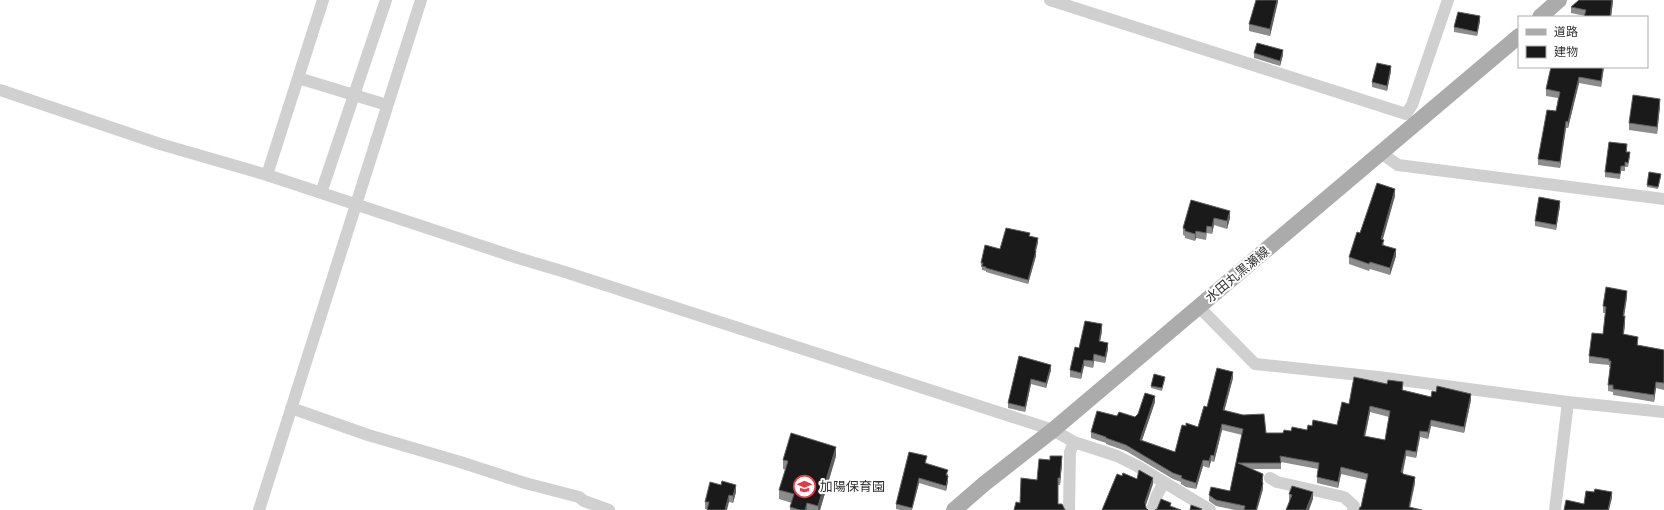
<svg xmlns="http://www.w3.org/2000/svg" width="1664" height="510" viewBox="0 0 1664 510" font-family="Raleway,'Noto Sans JP',sans-serif">
<style>
.lines{fill:none;stroke-linecap:round;stroke-linejoin:round}
.minor{stroke:#d0d0d0;stroke-width:12}
.major{stroke:#ababab;stroke-width:16}
.wall{fill:#8c8c8c;fill-rule:evenodd}
.shaded-wall{fill:#5f5f5f}
.building{fill:#1a1a1a;stroke:#5f5f5f;fill-rule:evenodd}
.labels{text-anchor:middle;stroke-width:4;stroke-linejoin:round;paint-order:stroke}
.street-label{font-size:13px;fill:#333;stroke:#fff}
.poi-label{font-size:13px;fill:#333;stroke:#fff;text-anchor:start}
</style>
<rect width="100%" height="100%" fill="#fff"/>
<g class="lines">
<path class="minor" d="M 1050,0 L 1406,114 L 1412,105 L 1448,0
M 298,78 L 387,105
M 0,90 L 160,144 L 267,175 L 518,258 L 565,272 L 1053,430 L 1074,442 L 1117,456 L 1137,466 L 1210,510
M 1381,153 L 1398,165 L 1664,199
M 267,175 L 323,0
M 321,193 L 386,0
M 1198,306 L 1255,364 L 1378,377 L 1568,402 L 1664,412
M 291,408 L 368,435 L 457,461 L 525,483 L 579,497 L 584,501 L 609,510
M 1270,478 L 1277,482 L 1344,497 L 1354,506 L 1353,510
M 259,510 L 421,0
M 1069,510 L 1070,452 L 1074,442
M 1152,510 L 1157,495 L 1164,482
M 1555,510 L 1568,402"/>
<path class="major" d="M 1540,17 L 1559,0
M 954,510 L 984,484 L 1053,430 L 1519,36"/>
</g>
<path class="wall" d="M 1278,0 L 1270,36 L 1249,31 L 1249,24 Z
M 1613,0 L 1611,17 L 1584,17 L 1585,16 L 1571,13 L 1571,7 Z
M 1480,21 L 1477,36 L 1454,32 L 1454,27 Z
M 1254,53 L 1283,55 L 1280,66 L 1254,58 Z
M 1604,67 L 1601,87 L 1579,83 L 1568,128 L 1566,128 L 1560,168 L 1538,165 L 1538,159 L 1556,111 L 1558,98 L 1546,96 L 1546,89 Z
M 1391,71 L 1387,91 L 1372,87 L 1372,82 Z
M 1660,106 L 1657,134 L 1629,130 L 1629,123 Z
M 1627,149 L 1627,152 L 1630,157 L 1628,167 L 1625,167 L 1625,171 L 1621,171 L 1620,179 L 1605,177 L 1605,172 Z
M 1661,176 L 1658,189 L 1647,187 L 1647,185 Z
M 1395,196 L 1382,239 L 1384,245 L 1396,256 L 1390,275 L 1370,269 L 1369,271 L 1349,264 L 1349,257 L 1360,233 Z
M 1191,200 L 1230,218 L 1227,229 L 1214,225 L 1212,234 L 1207,233 L 1206,240 L 1196,238 L 1195,241 L 1185,238 L 1185,236 L 1183,235 L 1183,228 Z
M 1560,206 L 1556,230 L 1535,226 L 1535,221 Z
M 1030,236 L 1038,242 L 1036,251 L 1036,256 L 1028,284 L 986,272 L 986,271 L 982,270 L 982,267 L 981,267 L 981,263 L 1000,249 Z
M 1627,297 L 1624,316 L 1625,323 L 1624,334 L 1638,343 L 1638,345 L 1664,350 L 1664,390 L 1656,388 L 1654,402 L 1613,395 L 1613,392 L 1608,391 L 1608,385 L 1610,367 L 1609,367 L 1609,365 L 1589,363 L 1589,356 L 1603,334 L 1605,313 L 1603,313 L 1603,306 Z
M 1102,331 L 1100,341 L 1108,349 L 1105,363 L 1094,361 L 1093,368 L 1084,366 L 1081,379 L 1070,377 L 1070,370 L 1079,348 Z
M 1019,356 L 1051,370 L 1046,388 L 1031,384 L 1025,412 L 1008,408 L 1008,403 Z
M 1233,378 L 1224,411 L 1266,433 L 1283,433 L 1291,431 L 1307,430 L 1312,426 L 1337,425 L 1349,404 L 1403,388 L 1403,390 L 1431,397 L 1471,400 L 1464,433 L 1431,426 L 1428,439 L 1420,437 L 1416,458 L 1406,456 L 1403,473 L 1403,474 L 1415,483 L 1410,508 L 1361,507 L 1367,480 L 1341,474 L 1338,488 L 1317,483 L 1317,477 L 1318,469 L 1281,462 L 1281,469 L 1252,469 L 1263,480 L 1263,489 L 1257,510 L 1235,510 L 1216,506 L 1209,501 L 1209,495 L 1230,491 L 1242,435 L 1222,430 L 1214,462 L 1211,461 L 1209,468 L 1203,466 L 1196,489 L 1186,487 L 1181,484 L 1181,482 L 1173,479 L 1126,451 L 1106,444 L 1106,443 L 1091,438 L 1091,432 L 1117,416 L 1135,417 L 1155,402 L 1142,440 L 1175,452 L 1186,426 L 1198,427 L 1207,407 ZM 1370,412 L 1389,417 L 1385,440 L 1365,436 Z
M 1165,379 L 1162,391 L 1151,388 L 1151,386 Z
M 836,456 L 820,510 L 790,510 L 790,507 L 792,503 L 779,499 L 779,490 L 786,470 L 783,469 L 783,460 Z
M 927,461 L 926,464 L 948,474 L 948,481 L 946,491 L 919,483 L 912,510 L 900,510 L 896,509 L 896,504 Z
M 1062,463 L 1060,485 L 1058,485 L 1020,503 L 1037,480 Z
M 736,492 L 733,503 L 729,502 L 707,509 L 705,509 L 705,502 Z
M 1289,494 L 1313,499 L 1289,502 Z"/>
<path class="shaded-wall" d="M 1277,0 L 1278,0 L 1278,2 L 1270,36 L 1270,29 Z
M 1612,0 L 1613,0 L 1613,2 L 1611,17 L 1610,17 Z
M 1480,16 L 1480,21 L 1477,36 L 1477,32 Z
M 1283,50 L 1283,55 L 1280,66 L 1280,61 Z
M 1391,66 L 1391,71 L 1387,91 L 1387,86 Z
M 1603,67 L 1604,67 L 1601,87 L 1601,81 Z
M 1579,77 L 1579,83 L 1568,128 L 1568,122 Z
M 1660,99 L 1660,106 L 1657,134 L 1657,127 Z
M 1566,121 L 1566,128 L 1560,168 L 1560,162 Z
M 1395,189 L 1395,196 L 1381,246 L 1381,239 Z
M 1560,201 L 1560,206 L 1556,230 L 1556,225 Z
M 1230,211 L 1230,218 L 1227,229 L 1227,221 Z
M 1214,218 L 1214,225 L 1212,234 L 1212,227 Z
M 1196,231 L 1196,238 L 1195,241 L 1195,234 Z
M 1038,238 L 1038,242 L 1035,255 L 1035,251 Z
M 1396,249 L 1396,256 L 1390,275 L 1390,268 Z
M 1036,251 L 1036,256 L 1028,284 L 1028,280 Z
M 1627,291 L 1627,297 L 1623,323 L 1623,316 Z
M 1625,316 L 1625,323 L 1623,341 L 1623,334 Z
M 1102,324 L 1102,331 L 1099,347 L 1099,341 Z
M 1108,343 L 1108,349 L 1105,363 L 1105,357 Z
M 1094,354 L 1094,361 L 1093,368 L 1093,361 Z
M 1084,360 L 1084,366 L 1081,379 L 1081,373 Z
M 1051,365 L 1051,370 L 1046,388 L 1046,383 Z
M 1233,372 L 1233,378 L 1223,416 L 1223,410 Z
M 1031,379 L 1031,384 L 1025,412 L 1025,407 Z
M 1656,382 L 1656,388 L 1654,402 L 1654,395 Z
M 1471,394 L 1471,400 L 1464,433 L 1464,427 Z
M 1155,396 L 1155,402 L 1140,446 L 1140,440 Z
M 1370,406 L 1370,412 L 1364,442 L 1364,436 Z
M 1431,420 L 1431,426 L 1428,439 L 1428,432 Z
M 1222,424 L 1222,430 L 1214,462 L 1214,456 Z
M 1420,431 L 1420,437 L 1416,458 L 1416,452 Z
M 836,447 L 836,456 L 820,510 L 818,510 L 818,506 Z
M 1406,450 L 1406,456 L 1401,479 L 1401,472 Z
M 1211,455 L 1211,461 L 1209,468 L 1209,461 Z
M 1062,456 L 1062,463 L 1060,485 L 1060,478 Z
M 1203,460 L 1203,466 L 1196,489 L 1196,483 Z
M 1341,467 L 1341,474 L 1338,488 L 1338,482 Z
M 1263,474 L 1263,489 L 1257,510 L 1256,510 Z
M 948,476 L 948,481 L 946,491 L 946,486 Z
M 1415,477 L 1415,483 L 1409,510 L 1409,507 Z
M 919,478 L 919,483 L 912,510 Z
M 1153,478 L 1153,484 L 1145,508 L 1145,502 Z
M 736,485 L 736,492 L 733,503 L 733,496 Z
M 1313,492 L 1313,499 L 1309,510 L 1306,510 Z
M 1612,492 L 1612,498 L 1609,510 L 1608,510 Z
M 729,495 L 729,502 L 727,510 L 725,510 Z
M 807,503 L 807,510 L 805,510 Z"/>
<path class="building" d="M 1256,0 L 1277,0 L 1270,29 L 1249,24 Z
M 1579,0 L 1612,0 L 1610,17 L 1584,17 L 1586,10 L 1571,7 Z
M 1458,12 L 1480,16 L 1477,32 L 1454,27 Z
M 1257,43 L 1283,50 L 1280,61 L 1254,53 Z
M 1377,63 L 1391,66 L 1387,86 L 1372,82 Z
M 1551,67 L 1603,67 L 1601,81 L 1579,77 L 1568,122 L 1566,121 L 1560,162 L 1538,159 L 1547,110 L 1556,111 L 1560,92 L 1546,89 Z
M 1633,95 L 1660,99 L 1657,127 L 1629,123 Z
M 1609,142 L 1627,144 L 1626,152 L 1630,152 L 1628,163 L 1625,162 L 1625,166 L 1621,166 L 1620,174 L 1605,172 Z
M 1649,172 L 1661,174 L 1658,187 L 1647,185 Z
M 1377,183 L 1395,189 L 1381,239 L 1384,240 L 1382,245 L 1396,249 L 1390,268 L 1370,262 L 1369,264 L 1349,257 L 1357,232 L 1360,233 Z
M 1539,197 L 1560,201 L 1556,225 L 1535,221 Z
M 1191,200 L 1230,211 L 1227,221 L 1214,218 L 1212,227 L 1207,226 L 1206,233 L 1196,231 L 1195,234 L 1185,231 L 1185,229 L 1183,228 Z
M 1006,228 L 1030,233 L 1029,236 L 1038,238 L 1035,251 L 1036,251 L 1028,280 L 986,268 L 986,267 L 982,266 L 983,263 L 981,263 L 985,245 L 1000,249 Z
M 1606,287 L 1627,291 L 1623,316 L 1625,316 L 1623,334 L 1638,337 L 1637,345 L 1664,350 L 1664,383 L 1656,382 L 1654,395 L 1613,389 L 1613,385 L 1608,385 L 1611,361 L 1609,361 L 1609,359 L 1589,356 L 1592,333 L 1603,334 L 1606,307 L 1603,306 Z
M 1085,321 L 1102,324 L 1099,341 L 1108,343 L 1105,357 L 1094,354 L 1093,361 L 1084,360 L 1081,373 L 1070,370 L 1075,347 L 1079,348 Z
M 1019,356 L 1051,365 L 1046,383 L 1031,379 L 1025,407 L 1008,403 Z
M 1217,368 L 1233,372 L 1223,410 L 1243,415 L 1264,414 L 1266,433 L 1283,433 L 1284,430 L 1291,431 L 1292,427 L 1307,430 L 1308,425 L 1312,426 L 1313,420 L 1337,425 L 1342,402 L 1349,404 L 1354,377 L 1387,384 L 1388,380 L 1403,382 L 1402,390 L 1431,397 L 1432,391 L 1436,392 L 1437,386 L 1471,394 L 1464,427 L 1431,420 L 1428,432 L 1420,431 L 1416,452 L 1406,450 L 1401,472 L 1403,473 L 1403,474 L 1415,477 L 1409,507 L 1422,510 L 1359,510 L 1360,507 L 1361,507 L 1368,474 L 1341,467 L 1338,482 L 1317,477 L 1319,463 L 1280,456 L 1281,463 L 1238,463 L 1263,474 L 1262,482 L 1263,483 L 1256,510 L 1244,510 L 1245,506 L 1216,500 L 1209,495 L 1211,487 L 1230,491 L 1243,429 L 1222,424 L 1214,456 L 1211,455 L 1209,461 L 1203,460 L 1196,483 L 1186,480 L 1181,478 L 1182,476 L 1173,473 L 1126,445 L 1106,438 L 1106,437 L 1091,432 L 1097,411 L 1117,416 L 1119,412 L 1135,417 L 1138,414 L 1145,393 L 1155,396 L 1140,440 L 1175,452 L 1182,425 L 1186,426 L 1186,423 L 1198,427 L 1204,406 L 1207,407 ZM 1370,406 L 1390,411 L 1385,440 L 1364,436 Z
M 1154,374 L 1165,377 L 1162,388 L 1151,386 Z
M 791,433 L 836,447 L 818,506 L 807,503 L 805,510 L 800,510 L 790,507 L 794,494 L 779,490 L 788,461 L 783,460 Z
M 909,452 L 927,456 L 925,463 L 948,470 L 946,475 L 948,476 L 946,486 L 919,478 L 912,508 L 896,504 Z
M 1050,456 L 1062,456 L 1060,478 L 1058,478 L 1058,504 L 1062,504 L 1065,510 L 1014,510 L 1016,502 L 1020,503 L 1021,478 L 1037,480 L 1039,459 L 1050,460 Z
M 1139,470 L 1153,478 L 1145,502 L 1146,508 L 1148,510 L 1102,510 L 1117,474 L 1122,476 L 1123,473 L 1137,479 Z
M 722,481 L 736,485 L 733,496 L 729,495 L 725,510 L 707,510 L 709,502 L 705,502 L 710,482 L 721,485 Z
M 1292,486 L 1313,492 L 1306,510 L 1286,510 L 1292,495 L 1289,494 Z
M 1595,489 L 1612,492 L 1608,510 L 1564,510 L 1566,500 L 1584,504 L 1586,491 L 1594,492 Z
M 1161,499 L 1171,503 L 1170,506 L 1181,510 L 1155,510 L 1157,509 Z
M 1191,505 L 1202,509 L 1201,510 L 1190,510 Z"/>
<defs>
<symbol id="school-ring" viewBox="-11 -11 22 22"><circle r="9.5" fill="#fff" stroke="#e63946" stroke-width="1.5"/><path d="M0-5L7-2L0 1L-7-2ZM-4 1L0 2.5L4 1V4Q0 6-4 4Z" fill="#e63946"/></symbol>
</defs>
<g fill-rule="evenodd">
<use href="#school-ring" x="792" y="474" width="25" height="25"/>
</g>
<g class="labels">
<g class="street-label">
<text transform="translate(1237 274) rotate(-40)" y="5">水田丸黒瀬線</text>
</g>
<g class="poi-label">
<text x="820" y="491">加陽保育園</text>
</g>
</g>
<rect x="1518" y="16" width="130" height="52" fill="#ffffff" stroke="#adadad"/>
<rect x="1526" y="29" width="20" height="6" fill="#ababab" stroke="#adadad"/>
<text x="1554" y="36" font-size="12" fill="#333333">道路</text>
<rect x="1526" y="46" width="20" height="12" fill="#1a1a1a" stroke="#adadad"/>
<text x="1554" y="56" font-size="12" fill="#333333">建物</text>
</svg>
